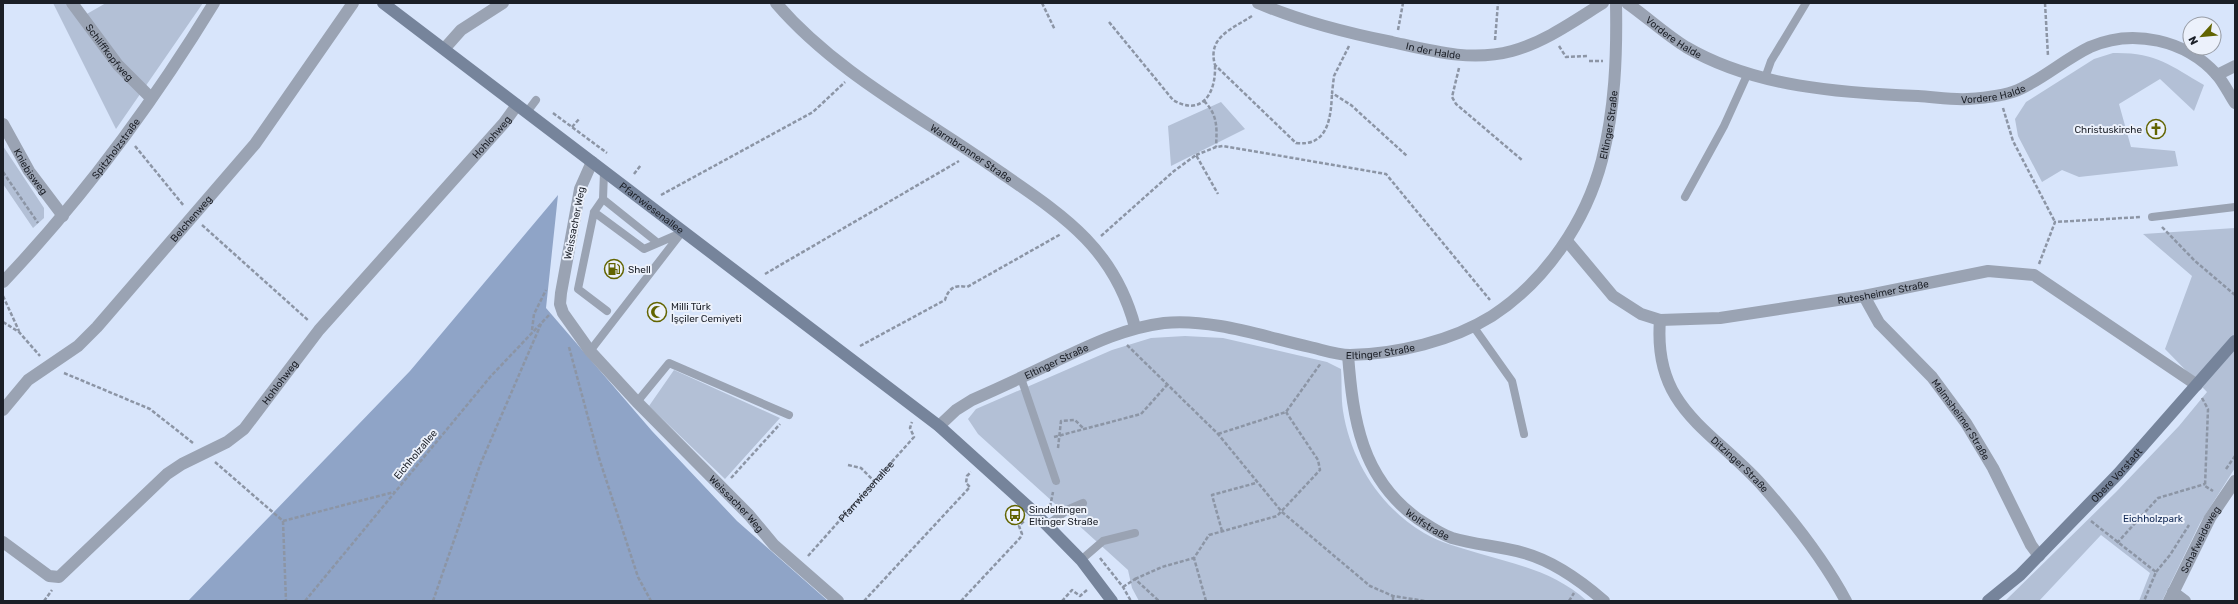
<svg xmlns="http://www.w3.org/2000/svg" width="2238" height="604" viewBox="0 0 2238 604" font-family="Rubik,sans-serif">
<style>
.green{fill:#b3c0d6}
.forest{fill:#8fa4c7}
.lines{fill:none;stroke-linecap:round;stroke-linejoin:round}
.path{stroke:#8c95a5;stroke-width:2.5;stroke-dasharray:4 2;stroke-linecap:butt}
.service{stroke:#9aa3b3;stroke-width:8}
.minor{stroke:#9aa3b3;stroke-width:12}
.secondary{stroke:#76849b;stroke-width:12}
.labels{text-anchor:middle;stroke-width:4;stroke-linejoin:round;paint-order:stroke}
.street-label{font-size:10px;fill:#1b1f27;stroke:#ecf1fb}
.poi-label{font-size:10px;fill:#1b1f27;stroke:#ecf1fb;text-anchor:start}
.park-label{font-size:10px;fill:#0f2753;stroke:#ecf1fb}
</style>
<rect width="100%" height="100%" fill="#d8e5fb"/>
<path class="green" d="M 53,3 L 66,3 L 78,19 L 106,3 L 203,3 L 116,129 Z
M 2113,53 C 2155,52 2170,65 2204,85 L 2194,111 L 2160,79 L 2119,104 L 2131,147 L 2175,151 L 2178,166 L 2079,177 L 2062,170 L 2042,182 L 2018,136 L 2015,119 L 2026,102 L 2094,59 Z
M 1221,102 L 1245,129 L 1171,166 L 1168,126 Z
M 3,146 L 44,208 L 44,218 L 33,228 L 3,184 Z
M 2235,228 L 2235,468 L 2200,523 L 2162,601 L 2139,601 L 2150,573 L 2101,535 L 2039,601 L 2005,601 L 2116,492 L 2179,426 L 2207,392 L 2165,349 L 2192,276 L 2143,234 Z
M 1185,336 L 1223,338 L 1327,362 L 1341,369 C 1342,382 1341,397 1343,411 C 1351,461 1380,507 1424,533 C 1441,543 1461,548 1481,554 C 1520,565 1556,573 1587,601 L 1139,601 L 1132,588 L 1128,570 L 978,434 L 968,419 L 976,409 L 1112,350 L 1151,338 Z
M 674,370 L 780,418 L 725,479 L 649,406 Z"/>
<path class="forest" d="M 558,195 L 546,308 L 652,431 L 737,521 L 828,601 L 188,601 L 410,371 Z"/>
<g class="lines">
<g class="path">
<path d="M 1042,3 L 1055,30"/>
<path d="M 2045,3 L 2048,56"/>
<path d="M 1252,16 C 1232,29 1207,37 1215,65 L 1296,143 C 1328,147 1331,118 1332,93"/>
<path d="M 1109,22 L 1173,100 C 1202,117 1216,93 1215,66"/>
<path d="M 1398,30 L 1403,3"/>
<path d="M 1495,40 L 1498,3"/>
<path d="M 1349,46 L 1334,76 L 1332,93 L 1351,105 L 1407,156"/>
<path d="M 1559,46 L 1566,57 L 1587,56"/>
<path d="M 1589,61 L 1603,61"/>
<path d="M 1459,68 L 1452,97 L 1456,104 L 1522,160"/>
<path d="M 1204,101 C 1218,115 1217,128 1216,147"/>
<path d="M 2003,108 L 2013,141 L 2055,222"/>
<path d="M 553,113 L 607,153"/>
<path d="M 572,127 L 580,118"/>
<path d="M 135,146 L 184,206"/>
<path d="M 1196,155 L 1216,147 L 1223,146 L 1386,174 L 1490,300"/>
<path d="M 3,172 L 38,223"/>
<path d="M 634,174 L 641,165"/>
<path d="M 661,195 L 813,112 L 845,82"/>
<path d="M 202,225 L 309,321"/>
<path d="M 2162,227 L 2195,261 L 2235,295"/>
<path d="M 1101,236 L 1174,171 L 1196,155 L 1218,194"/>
<path d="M 2039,264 L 2055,222 L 2141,217"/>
<path d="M 765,274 L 959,161"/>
<path d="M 3,296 L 19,331"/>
<path d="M 3,322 L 19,332 L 40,356"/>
<path d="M 532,330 L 534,314 L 546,290"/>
<path d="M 1127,345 L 1218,434 L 1282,512 L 1370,586 L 1393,596 L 1425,601"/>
<path d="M 860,346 L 945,300 C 948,289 955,284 967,287 L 1061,234"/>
<path d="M 569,347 L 599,458 L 638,577 L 651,601"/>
<path d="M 64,373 L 150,409 L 193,443"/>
<path d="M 2202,398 L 2208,409 L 2205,486 L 2213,491"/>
<path d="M 1218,434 L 1286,412 L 1321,363"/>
<path d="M 1054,437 L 1141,414 L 1167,385"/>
<path d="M 1058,448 L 1061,421 L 1075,420 L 1083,428"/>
<path d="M 215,462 L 283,521 L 286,601"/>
<path d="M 848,465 L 861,468 L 874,481"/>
<path d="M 2226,469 L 2235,456"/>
<path d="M 731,478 L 780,424"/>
<path d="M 1050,507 L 1053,492"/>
<path d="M 283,521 L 394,492"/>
<path d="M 2091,521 L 2156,572 L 2144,601"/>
<path d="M 1222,531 L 1212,495 L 1256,483"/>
<path d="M 2117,543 L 2158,498 L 2205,484"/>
<path id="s1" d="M 808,556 L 914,437 L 910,428 L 912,422"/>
<path d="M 1100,558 L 1123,587 L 1131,601"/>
<path d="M 2156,572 L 2170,555 L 2189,525"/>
<path d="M 1135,579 L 1162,567 L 1194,558"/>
<path d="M 1123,587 L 1135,579 L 1159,601"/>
<path d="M 1393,596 L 1393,601"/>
<path d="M 44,601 L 52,590"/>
<path d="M 305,601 L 491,376 L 550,314"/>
<path d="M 433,601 L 480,465 L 541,324"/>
<path d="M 864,601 L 970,487 L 966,483 L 967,476 L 971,472"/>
<path d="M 961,601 L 1020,538 L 1022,534 L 1019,526 L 1024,521"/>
<path d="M 1062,601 L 1072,590 L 1080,596 L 1087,590"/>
<path d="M 1206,601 L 1194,558 L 1209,535 L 1277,516 L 1320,470 L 1318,460 L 1286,412"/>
<path d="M 1569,601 L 1574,593"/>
</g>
<path class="service" d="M 1765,78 L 1771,61 L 1806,3
M 527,112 L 536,100
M 604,172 L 603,199 L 594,212 L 578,289 L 607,311
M 1685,197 L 1724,126 L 1748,73
M 603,199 L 658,243 L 681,233
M 594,212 L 644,249 L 658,243
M 2152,217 L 2235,207
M 1473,326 L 1512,381 L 1524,434
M 590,351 L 682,232
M 1021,378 L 1056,481
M 637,402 L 669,363 L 789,415
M 1047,525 L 1069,509 L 1083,503
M 1081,560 L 1103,541 L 1135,533"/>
<g class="minor">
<path id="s2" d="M 72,3 L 118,65 L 151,98"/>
<path id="s3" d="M 776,3 C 837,74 924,118 1000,172 C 1064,216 1114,248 1135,327"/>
<path id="s4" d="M 1258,3 C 1300,21 1347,33 1392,42 C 1432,51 1471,62 1512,51 C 1545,42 1574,21 1603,3"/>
<path id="s5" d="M 1627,3 C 1647,17 1665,34 1686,47 C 1754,87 1841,93 1918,96 C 1935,97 1952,100 1968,99 C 1984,98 2004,96 2018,90 C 2043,79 2065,59 2090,47 C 2133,28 2186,40 2217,75 C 2224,83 2229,94 2235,103"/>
<path d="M 445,48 L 461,30 L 503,3"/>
<path d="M 2217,75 L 2235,66"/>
<path id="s6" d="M 3,124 L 29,171 L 63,216"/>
<path id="s7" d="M 592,162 L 580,189 L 561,293 L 560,304 L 563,313 L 590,351 L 637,402 L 749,515 L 774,545 L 838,601"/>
<path id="s8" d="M 1567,241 L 1613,296 L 1641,314 L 1660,320 L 1720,318 L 1864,296 L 1988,271 L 2034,275 L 2197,385"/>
<path id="s9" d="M 3,282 C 83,198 153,103 214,3"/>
<path id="s10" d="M 1864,296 L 1879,323 L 1932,377 L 1966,423 L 1993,468 L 2031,545 L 2039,556"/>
<path id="s11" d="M 1660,320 C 1653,407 1709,428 1760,483 C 1792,519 1823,558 1846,601"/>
<path id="s12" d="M 1348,355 C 1353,419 1361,478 1418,519 C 1429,526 1440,534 1452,538 C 1476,545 1500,546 1524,553 C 1553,561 1581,581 1604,601"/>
<path id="s13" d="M 3,410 L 28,380 L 78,346 L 97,327 L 192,217 L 255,144 L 353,3"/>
<path id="s14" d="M 939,426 L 956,410 L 972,400 C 999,388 1027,375 1054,362 C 1090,345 1124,328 1164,323 C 1210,318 1265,337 1310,347 C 1323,350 1337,355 1350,355 C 1397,354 1452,341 1492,316 C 1546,281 1586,221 1602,160 C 1615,108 1617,56 1616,3"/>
<path id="s15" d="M 3,542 L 49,576 L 59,577 L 167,474 L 182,464 L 227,442 L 244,429 L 319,330 L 504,123 L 517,105"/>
<path d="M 2173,592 L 2185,601"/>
<path id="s16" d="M 2169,601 L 2210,518 L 2235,481"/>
</g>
<g class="secondary">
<path id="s17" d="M 383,3 L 939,426 L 1033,511 L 1081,560 L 1112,601"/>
<path id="s18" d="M 1988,601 L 2020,575 L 2118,474 L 2235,341"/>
</g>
</g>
<defs>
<symbol id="church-ring" viewBox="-11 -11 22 22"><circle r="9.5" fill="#ecf1fb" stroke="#626400" stroke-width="1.5"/><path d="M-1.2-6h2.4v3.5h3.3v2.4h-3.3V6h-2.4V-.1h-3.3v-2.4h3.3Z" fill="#626400"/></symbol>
<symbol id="fuel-ring" viewBox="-11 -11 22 22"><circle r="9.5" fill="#ecf1fb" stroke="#626400" stroke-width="1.5"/><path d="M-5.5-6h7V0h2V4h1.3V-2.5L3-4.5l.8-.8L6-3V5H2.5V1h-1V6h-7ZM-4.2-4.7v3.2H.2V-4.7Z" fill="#626400"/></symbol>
<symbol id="mosque-ring" viewBox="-11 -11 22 22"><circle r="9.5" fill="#ecf1fb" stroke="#626400" stroke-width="1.5"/><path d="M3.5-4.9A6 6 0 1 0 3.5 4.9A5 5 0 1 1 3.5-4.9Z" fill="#626400"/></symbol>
<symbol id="bus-ring" viewBox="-11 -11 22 22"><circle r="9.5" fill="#ecf1fb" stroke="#626400" stroke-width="1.5"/><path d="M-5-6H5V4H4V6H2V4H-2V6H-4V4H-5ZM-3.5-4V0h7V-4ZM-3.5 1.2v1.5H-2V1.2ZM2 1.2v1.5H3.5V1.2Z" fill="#626400"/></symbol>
</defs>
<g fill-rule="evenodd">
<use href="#church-ring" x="2145" y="118" width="22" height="22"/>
<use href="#fuel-ring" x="603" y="258" width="22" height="22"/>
<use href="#mosque-ring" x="646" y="301" width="22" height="22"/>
<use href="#bus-ring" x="1004" y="504" width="22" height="22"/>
</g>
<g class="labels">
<g class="street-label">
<text dy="4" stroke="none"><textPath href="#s5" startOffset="58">Vordere Halde</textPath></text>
<text dy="4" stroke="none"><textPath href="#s4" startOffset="182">In der Halde</textPath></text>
<text dy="4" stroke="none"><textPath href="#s2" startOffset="62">Schliffkopfweg</textPath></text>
<text dy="4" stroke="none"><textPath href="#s5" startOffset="389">Vordere Halde</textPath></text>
<text dy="4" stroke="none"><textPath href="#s14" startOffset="819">Eltinger Straße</textPath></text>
<text dy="4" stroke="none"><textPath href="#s15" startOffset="689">Hohlohweg</textPath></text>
<text dy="4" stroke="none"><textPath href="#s9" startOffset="175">Spitzholzstraße</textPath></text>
<text dy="4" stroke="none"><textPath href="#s3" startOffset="247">Warmbronner Straße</textPath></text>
<text dy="4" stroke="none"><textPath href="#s6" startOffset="55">Kniebisweg</textPath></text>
<text dy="4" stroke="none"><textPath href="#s17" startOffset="338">Pfarrwiesenallee</textPath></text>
<text dy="4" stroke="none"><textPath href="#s13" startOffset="270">Belchenweg</textPath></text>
<text transform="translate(574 223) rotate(-79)" y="4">Weissacher Weg</text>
<text dy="4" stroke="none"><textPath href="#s8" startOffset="350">Rutesheimer Straße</textPath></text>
<text dy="4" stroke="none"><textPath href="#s14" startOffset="470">Eltinger Straße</textPath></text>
<text dy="4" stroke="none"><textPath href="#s14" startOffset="135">Eltinger Straße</textPath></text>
<text dy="4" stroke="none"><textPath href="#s15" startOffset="365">Hohlohweg</textPath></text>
<text dy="4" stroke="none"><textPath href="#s10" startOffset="158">Malmsheimer Straße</textPath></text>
<text transform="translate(415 454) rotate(-50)" y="4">Eichholzallee</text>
<text dy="4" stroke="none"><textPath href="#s11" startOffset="173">Ditzinger Straße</textPath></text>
<text dy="4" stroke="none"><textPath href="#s18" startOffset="180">Obere Vorstadt</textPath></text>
<text dy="4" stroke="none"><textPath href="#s1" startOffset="87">Pfarrwiesenallee</textPath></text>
<text dy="4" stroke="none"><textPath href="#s7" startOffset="414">Weissacher Weg</textPath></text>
<text dy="4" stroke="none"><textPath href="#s12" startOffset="196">Wolfstraße</textPath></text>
<text dy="4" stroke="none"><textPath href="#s16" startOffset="69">Schafweideweg</textPath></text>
</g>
<g class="poi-label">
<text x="2142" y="133" text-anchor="end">Christuskirche</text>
<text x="628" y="273">Shell</text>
<text x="671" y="310">Milli Türk<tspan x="671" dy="12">İşçiler Cemiyeti</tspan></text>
<text x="1029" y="513">Sindelfingen<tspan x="1029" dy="12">Eltinger Straße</tspan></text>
</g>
<g class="park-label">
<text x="2153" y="522">Eichholzpark</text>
</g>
</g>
<rect width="2238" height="604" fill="none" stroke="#1b1f27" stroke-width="8"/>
<g transform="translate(2202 36) rotate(243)"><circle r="19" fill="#ecf1fb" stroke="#989da6"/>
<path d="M0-3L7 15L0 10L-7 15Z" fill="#626400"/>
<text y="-6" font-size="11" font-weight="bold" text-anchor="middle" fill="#1b1f27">N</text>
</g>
</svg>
